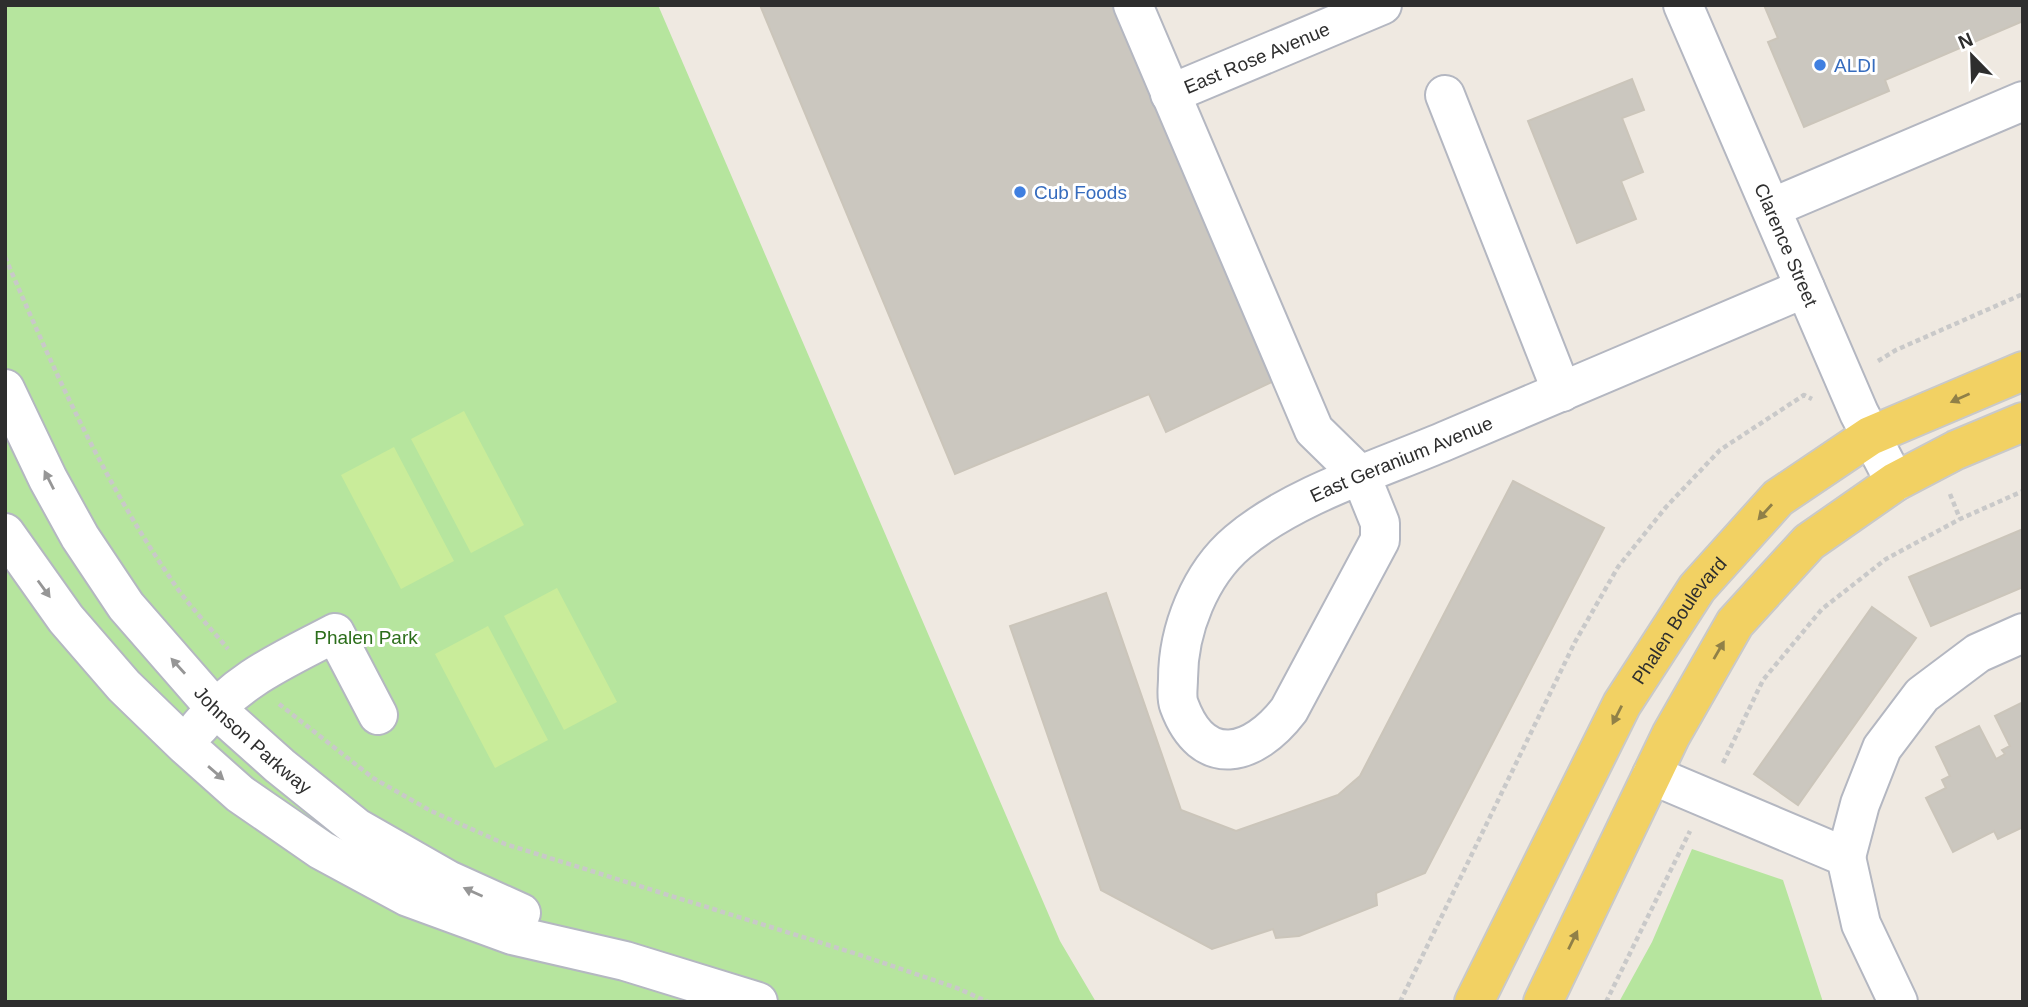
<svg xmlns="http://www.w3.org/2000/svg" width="2028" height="1007" viewBox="0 0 2028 1007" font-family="Arial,sans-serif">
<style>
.green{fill:#b6e59e}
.pitch{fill:#c9ec9a}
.building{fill:#cbc7bf;stroke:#cbc5ba;stroke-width:2}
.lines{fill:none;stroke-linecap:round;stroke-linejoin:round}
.minor-casing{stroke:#b4b7c1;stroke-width:42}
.major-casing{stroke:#c9c9c9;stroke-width:42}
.path{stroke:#c9c9c9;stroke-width:4.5;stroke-dasharray:5 3.5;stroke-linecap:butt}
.minor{stroke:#fff;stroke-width:38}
.major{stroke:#f2d163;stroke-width:38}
.oneway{fill:#908048}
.oneway2{fill:#969696}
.shop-dot{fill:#3f7fe0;stroke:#fff;stroke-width:2.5}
.labels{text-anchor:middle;stroke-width:6;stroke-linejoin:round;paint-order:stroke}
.street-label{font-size:19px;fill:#2e2e2e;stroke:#fff}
.shop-label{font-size:19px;fill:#366cbe;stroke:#fff;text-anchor:start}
.park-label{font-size:19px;fill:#2c6e1b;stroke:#fff}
</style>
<rect width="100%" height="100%" fill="#efe9e1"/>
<path class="green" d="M 5,5 L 658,5 L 1060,941 L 1096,1002 L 5,1002 Z
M 1692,849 L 1783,880 L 1823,1002 L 1619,1002 L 1652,942 Z"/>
<path class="pitch" d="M 464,411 L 524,525 L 471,553 L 411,439 Z
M 394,447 L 454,561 L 401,589 L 341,475 Z
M 557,588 L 617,702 L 564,730 L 504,616 Z
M 488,626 L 548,740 L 495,768 L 435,654 Z"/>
<path class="building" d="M 760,5 L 1124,5 L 1278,379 L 1166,432 L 1149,394 L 955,474 Z
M 1764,5 L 2023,5 L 2023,21 L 1885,80 L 1889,91 L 1804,127 L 1768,42 L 1778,38 Z
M 1632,79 L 1644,110 L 1622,118 L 1643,172 L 1621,181 L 1636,219 L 1577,243 L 1528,121 Z
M 1513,481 L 1604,528 L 1425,873 L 1376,893 L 1377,905 L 1299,936 L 1276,938 L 1273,929 L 1212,949 L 1101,890 L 1010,626 L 1106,593 L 1181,810 L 1236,831 L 1338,795 L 1360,776 Z
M 2023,529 L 2023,587 L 1931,626 L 1909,577 Z
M 1872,607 L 1916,638 L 1798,805 L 1754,774 Z
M 2023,702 L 2023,827 L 1998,839 L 1994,831 L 1953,852 L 1926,798 L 1946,788 L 1942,780 L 1950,776 L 1936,747 L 1979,726 L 1996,759 L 2005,754 L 2002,750 L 2010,746 L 1995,716 Z"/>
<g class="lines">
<defs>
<g id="minor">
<path id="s1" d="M 1133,5 L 1314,430 L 1361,476 L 1380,523 L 1380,540 L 1289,710 C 1253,757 1203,770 1179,705 C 1176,697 1178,687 1178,679 C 1178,630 1200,574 1238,542 C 1292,496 1379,469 1445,441 C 1566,390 1685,339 1805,288"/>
<path id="s2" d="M 1683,5 L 1859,413 L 1895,482"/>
<path id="s3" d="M 1170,94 L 1382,5"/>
<path d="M 1445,95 L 1562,392"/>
<path d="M 1771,208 L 2023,101"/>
<path id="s4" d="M 5,389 L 48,479 L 80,537 L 126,606 L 215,708 L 280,766 L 357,828 L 448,880 L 521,913"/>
<path d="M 5,533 L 66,619 L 124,686 L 185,745 L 240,794 L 321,850 L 408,897 L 512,935 L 625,961 L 758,1002"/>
<path d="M 199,727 C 238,679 282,661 335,633 L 378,715"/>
<path d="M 1652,775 L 1846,857 L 1861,924 L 1898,1002"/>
<path d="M 1846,857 L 1860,804 L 1882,748 L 1922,695 L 1978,653 L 2023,633"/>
</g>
<g id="major">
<path id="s5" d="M 1474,1002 L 1622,704 L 1697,588 L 1778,498 L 1870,436 L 2023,371"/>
<path d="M 1543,1002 L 1671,735 L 1735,623 L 1809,542 L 1895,482 L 1956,450 L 2023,422"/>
</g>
</defs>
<use href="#minor" class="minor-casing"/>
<use href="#major" class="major-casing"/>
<path class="path" d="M 5,257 C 53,368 102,479 171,579 C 187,604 209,626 228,649
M 1878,361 L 1896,350 L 2023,294
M 1950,494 L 1960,519
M 279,704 L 373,778 L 431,811 L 505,844 L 857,954 L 957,988 L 988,1002
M 1723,763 L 1763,680 L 1822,609 L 1886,559 L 1960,519 L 2023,491
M 1400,1002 L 1575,642 L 1618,567 L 1666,507 L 1720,450 L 1804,395 L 1812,399
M 1606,1002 L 1690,831"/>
<use href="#minor" class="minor"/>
<use href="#major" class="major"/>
</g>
<defs><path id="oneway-solid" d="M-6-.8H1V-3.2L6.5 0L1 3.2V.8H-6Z" transform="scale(1.75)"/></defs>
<g class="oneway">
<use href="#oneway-solid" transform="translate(1960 398) rotate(156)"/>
<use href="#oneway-solid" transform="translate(1765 512) rotate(132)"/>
<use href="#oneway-solid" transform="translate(1719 650) rotate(-60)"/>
<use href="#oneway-solid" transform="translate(1617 715) rotate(117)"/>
<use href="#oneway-solid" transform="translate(1573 940) rotate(-64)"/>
</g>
<g class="oneway2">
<use href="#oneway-solid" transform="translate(49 480) rotate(-117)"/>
<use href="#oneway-solid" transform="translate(44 589) rotate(54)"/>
<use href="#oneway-solid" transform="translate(178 666) rotate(-132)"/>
<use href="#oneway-solid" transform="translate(216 773) rotate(41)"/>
<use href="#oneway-solid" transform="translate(473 892) rotate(-156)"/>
</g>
<g class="shop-dot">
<circle cx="1820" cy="65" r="7"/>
<circle cx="1020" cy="192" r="7"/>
</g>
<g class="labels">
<g class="street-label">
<text dy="7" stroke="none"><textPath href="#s3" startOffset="94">East Rose Avenue</textPath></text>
<text dy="7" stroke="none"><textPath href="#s2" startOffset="261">Clarence Street</textPath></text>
<text dy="7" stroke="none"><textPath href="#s1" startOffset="1298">East Geranium Avenue</textPath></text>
<text dy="7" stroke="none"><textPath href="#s5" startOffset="434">Phalen Boulevard</textPath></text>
<text dy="7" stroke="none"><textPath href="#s4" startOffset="434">Johnson Parkway</textPath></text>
</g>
<g class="shop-label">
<text x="1834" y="72">ALDI</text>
<text x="1034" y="199">Cub Foods</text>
</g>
<g class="park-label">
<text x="366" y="644">Phalen Park</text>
</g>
</g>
<rect width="2028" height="1007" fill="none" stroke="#2e2e2e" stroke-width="14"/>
<g transform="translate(1972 56) rotate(337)" stroke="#ffffff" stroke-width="5" paint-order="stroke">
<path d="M0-5L12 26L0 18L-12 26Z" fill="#2e2e2e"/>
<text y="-10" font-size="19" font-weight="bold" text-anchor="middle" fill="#2e2e2e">N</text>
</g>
</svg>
